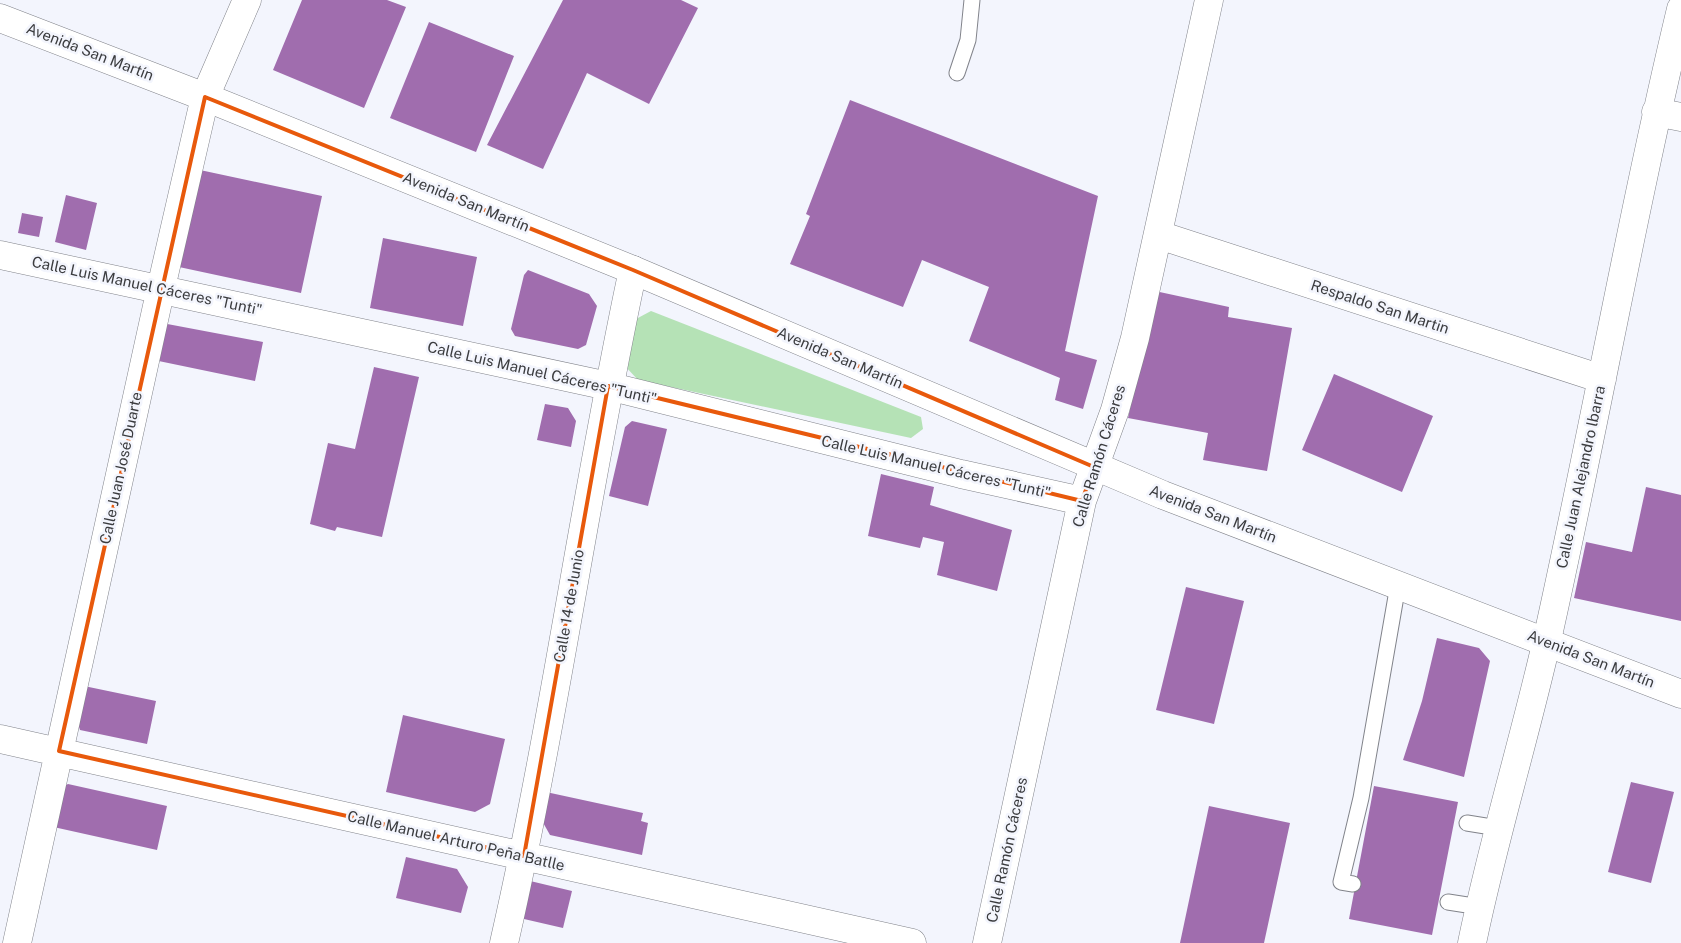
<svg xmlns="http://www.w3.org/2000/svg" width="1681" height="943" viewBox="0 0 1681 943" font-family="'Public Sans',sans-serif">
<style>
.green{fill:#b5e2b6}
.building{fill:#a06dae}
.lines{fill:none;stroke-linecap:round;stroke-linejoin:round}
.lane-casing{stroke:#81838a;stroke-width:17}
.street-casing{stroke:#81838a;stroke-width:29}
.secondary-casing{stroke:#81838a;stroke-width:29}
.lane{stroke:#fff;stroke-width:15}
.street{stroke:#fff;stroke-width:28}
.secondary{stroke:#fff;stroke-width:28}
.marked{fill:none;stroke:#e8590c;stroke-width:4;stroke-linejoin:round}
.labels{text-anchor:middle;stroke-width:5;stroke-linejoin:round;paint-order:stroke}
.street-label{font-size:15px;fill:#3b3c3f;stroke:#f3f5fd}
</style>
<rect width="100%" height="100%" fill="#f3f5fd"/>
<path class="green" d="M 651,311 L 921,417 L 923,429 L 911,438 L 638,380 L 625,366 L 636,319 Z"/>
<path class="building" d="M 302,0 L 387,0 L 406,7 L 364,108 L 273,70 Z
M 563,0 L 681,0 L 698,8 L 649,104 L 587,73 L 543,169 L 487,145 Z
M 429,22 L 514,56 L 476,152 L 390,118 Z
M 850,100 L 1098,196 L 1065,351 L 1097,360 L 1083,409 L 1055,400 L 1060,378 L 969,341 L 989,287 L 922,260 L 903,307 L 790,264 L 810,216 L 806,214 Z
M 200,170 L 322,196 L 301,293 L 179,267 Z
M 66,195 L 97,203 L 86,250 L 55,242 Z
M 22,213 L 43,217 L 39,237 L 18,233 Z
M 383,238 L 477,257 L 463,326 L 370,308 Z
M 528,270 L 589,294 L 597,306 L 586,345 L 578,349 L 515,336 L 511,329 L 524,275 Z
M 1155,291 L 1229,307 L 1228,317 L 1292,328 L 1267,471 L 1203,460 L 1208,433 L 1128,418 Z
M 162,323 L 263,342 L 255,381 L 149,359 Z
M 374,367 L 419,377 L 382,537 L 337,527 L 335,531 L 310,524 L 328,443 L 355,449 Z
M 1334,374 L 1433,416 L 1402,492 L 1302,450 Z
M 545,404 L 568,408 L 576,421 L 571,447 L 537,440 Z
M 632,421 L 667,429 L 648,506 L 609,496 L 625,427 Z
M 881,474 L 934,487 L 930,505 L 1012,530 L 997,591 L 937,575 L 944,542 L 923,537 L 920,548 L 868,536 Z
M 1646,487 L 1681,495 L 1681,621 L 1574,598 L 1586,542 L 1632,552 Z
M 1186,587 L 1244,601 L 1214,724 L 1156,710 Z
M 1437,638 L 1479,648 L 1490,661 L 1464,777 L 1403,760 L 1422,701 Z
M 84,686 L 156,701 L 147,744 L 80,730 L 77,721 Z
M 403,715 L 505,739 L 490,804 L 475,812 L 386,792 Z
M 1631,782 L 1674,792 L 1651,883 L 1608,872 Z
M 68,784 L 167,806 L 157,850 L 49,826 L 57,790 Z
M 1374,786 L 1458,802 L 1432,935 L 1349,919 Z
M 546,792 L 643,813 L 641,821 L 648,823 L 642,855 L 550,835 L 541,819 Z
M 1209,806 L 1290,823 L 1264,943 L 1180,943 Z
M 406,857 L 457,869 L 468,887 L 461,913 L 396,898 Z
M 526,880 L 572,891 L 563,928 L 511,916 Z"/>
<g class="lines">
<defs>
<path id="lane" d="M 957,73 L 968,40 L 972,0
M 1467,823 L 1498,828
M 1353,884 L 1341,882 L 1361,798 L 1398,585
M 1448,902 L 1480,907"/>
<path id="street" d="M 1656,112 L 1681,117
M 1159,235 L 1602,379
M 0,255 L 608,386 L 961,474 L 1082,501
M 0,739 L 912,943
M 17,943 L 161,288 L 205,97 L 247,0
M 504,943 C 555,720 585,493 633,270
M 987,943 L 1082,501 L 1115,410 L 1135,338 L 1209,0
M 1472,943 C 1493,841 1524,741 1547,640 C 1594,430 1631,218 1681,9"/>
<path id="secondary" d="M 0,18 L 205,97 L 633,270 L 1163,495 L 1681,694"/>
</defs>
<use href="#lane" class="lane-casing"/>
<use href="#street" class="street-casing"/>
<use href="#secondary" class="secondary-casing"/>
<use href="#lane" class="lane"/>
<use href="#street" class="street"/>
<use href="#secondary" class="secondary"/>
</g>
<path class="marked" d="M 205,97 L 633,270 L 1094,467 L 1082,501 L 608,386 L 524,856 L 59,751 Z"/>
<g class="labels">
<g class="street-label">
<text transform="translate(90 52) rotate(21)" y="5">Avenida San Martín</text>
<text transform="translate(466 202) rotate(22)" y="5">Avenida San Martín</text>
<text transform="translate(147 286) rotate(12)" y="5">Calle Luis Manuel Cáceres "Tunti"</text>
<text transform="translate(1380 307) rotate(18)" y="5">Respaldo San Martin</text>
<text transform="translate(840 358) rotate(23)" y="5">Avenida San Martín</text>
<text transform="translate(542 373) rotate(13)" y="5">Calle Luis Manuel Cáceres "Tunti"</text>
<text transform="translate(1099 456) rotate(-73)" y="5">Calle Ramón Cáceres</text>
<text transform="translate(936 467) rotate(13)" y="5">Calle Luis Manuel Cáceres "Tunti"</text>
<text transform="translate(121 468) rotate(-78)" y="5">Calle Juan José Duarte</text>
<text transform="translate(1581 477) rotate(-78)" y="5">Calle Juan Alejandro lbarra</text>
<text transform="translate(1213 514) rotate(21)" y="5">Avenida San Martín</text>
<text transform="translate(569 606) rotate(-80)" y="5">Calle 14 de Junio</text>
<text transform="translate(1591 659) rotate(21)" y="5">Avenida San Martín</text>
<text transform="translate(456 841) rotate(13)" y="5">Calle Manuel Arturo Peña Batlle</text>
<text transform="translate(1007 850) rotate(-78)" y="5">Calle Ramón Cáceres</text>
</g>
</g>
</svg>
